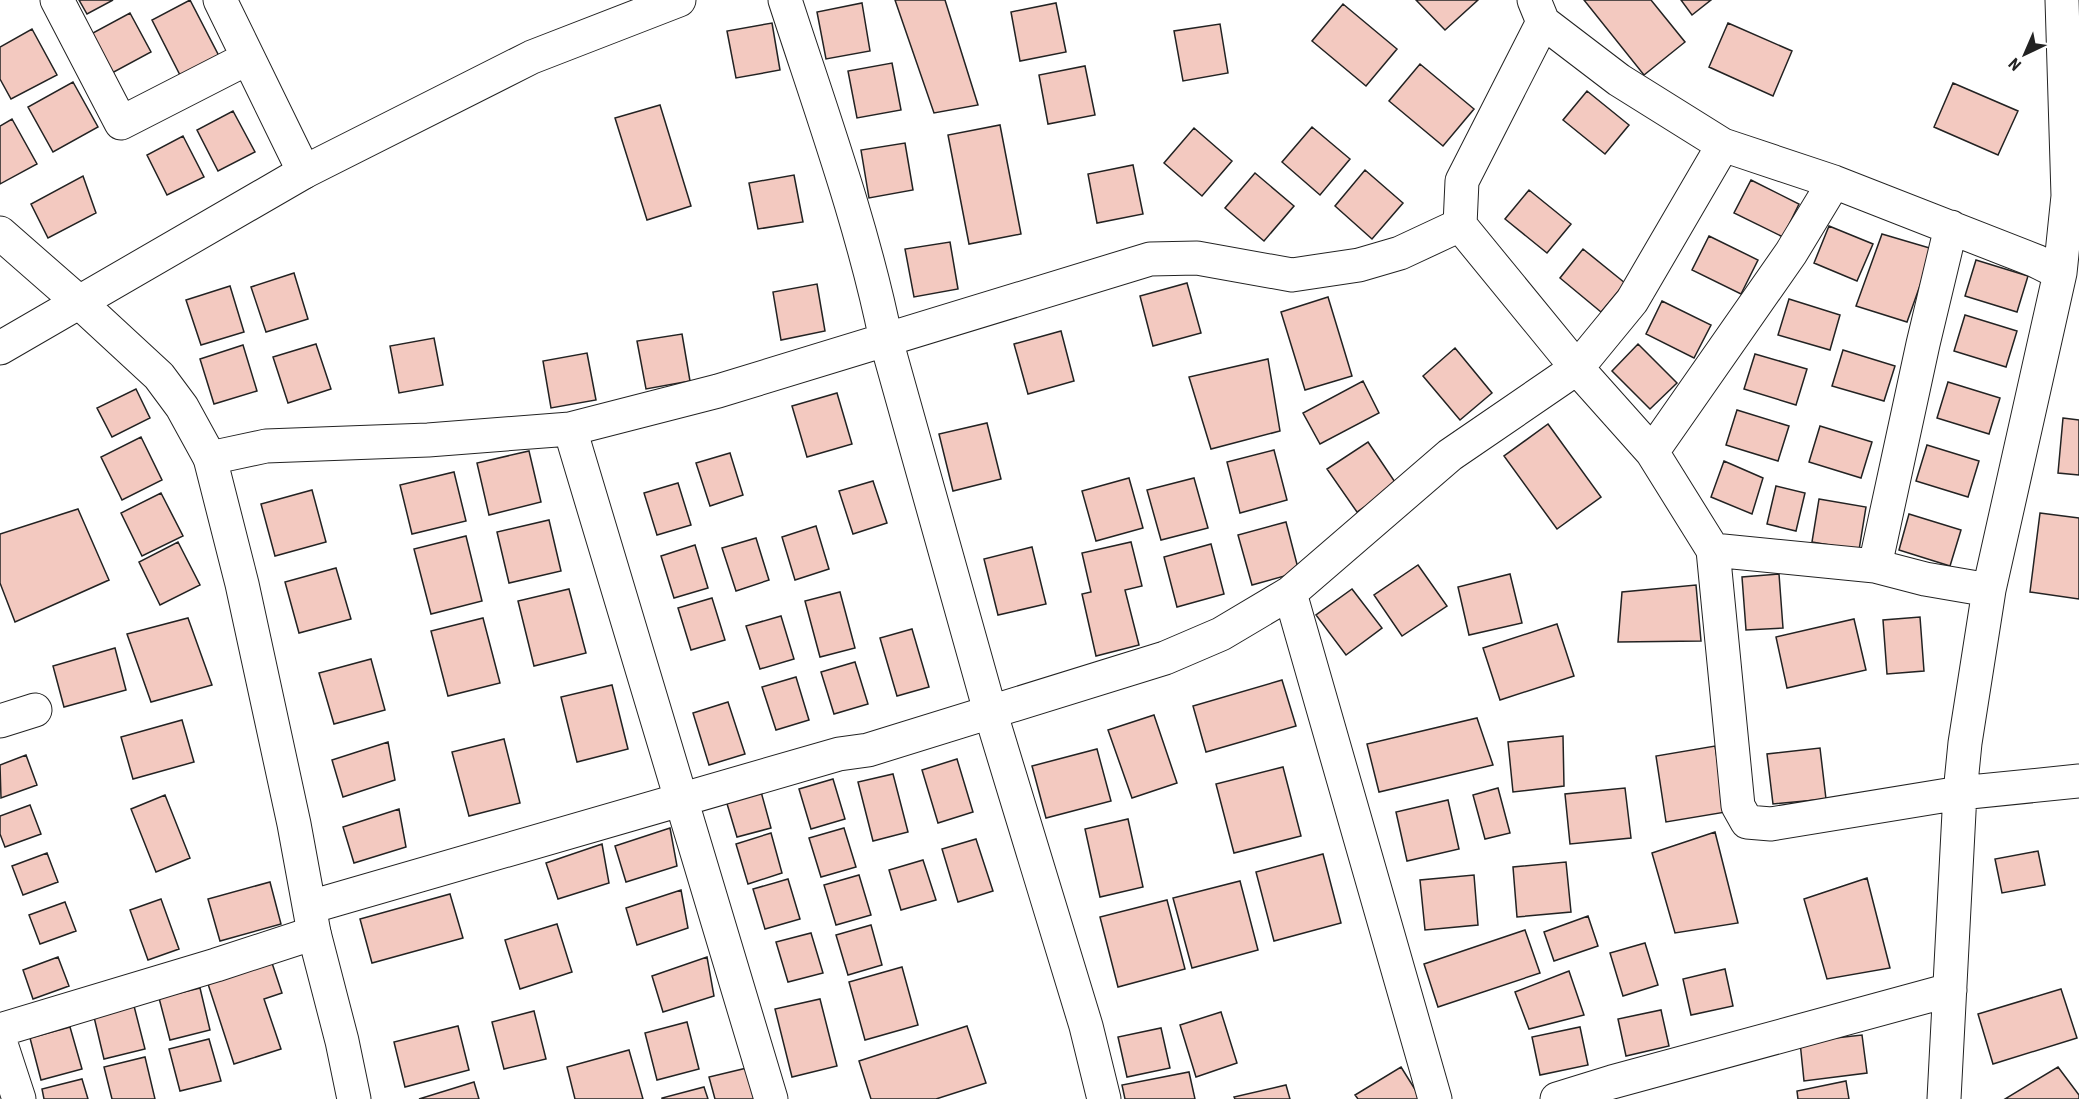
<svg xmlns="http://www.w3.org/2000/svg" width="2079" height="1099" viewBox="0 0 2079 1099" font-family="'Roboto Condensed',sans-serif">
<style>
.building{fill:#f3c9c0;stroke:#222;stroke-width:1.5}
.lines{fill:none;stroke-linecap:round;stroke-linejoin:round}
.street-casing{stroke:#222;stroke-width:35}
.secondary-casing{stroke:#222;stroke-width:35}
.street{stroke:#fff;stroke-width:33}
.secondary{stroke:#fff;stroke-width:33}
</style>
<rect width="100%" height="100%" fill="#fff"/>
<path class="building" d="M 79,0 L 113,0 L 87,14 Z
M 190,0 L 220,58 L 181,77 L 152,20 Z
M 895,0 L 945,0 L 978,105 L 934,113 Z
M 1416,0 L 1478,0 L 1445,30 Z
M 1584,0 L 1651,0 L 1685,42 L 1644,75 Z
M 1681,0 L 1711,0 L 1692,15 Z
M 862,3 L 870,51 L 826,59 L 817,12 Z
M 1056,3 L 1066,52 L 1020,61 L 1011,12 Z
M 1343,4 L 1397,49 L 1366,86 L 1312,41 Z
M 130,13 L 151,52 L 112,73 L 91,34 Z
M 772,23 L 780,70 L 736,78 L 727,31 Z
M 1728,23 L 1792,51 L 1773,96 L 1709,67 Z
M 1220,24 L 1228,73 L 1183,81 L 1174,31 Z
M 32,29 L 57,75 L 11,99 L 0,79 L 0,47 Z
M 892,63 L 901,110 L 857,118 L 848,71 Z
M 1420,64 L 1474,109 L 1443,146 L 1389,101 Z
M 1085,66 L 1095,115 L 1048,124 L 1039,75 Z
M 73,82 L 98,127 L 53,152 L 28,107 Z
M 1953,83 L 2018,111 L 1998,155 L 1934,127 Z
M 1587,91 L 1629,125 L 1605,154 L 1563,120 Z
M 660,105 L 691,206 L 647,220 L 615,118 Z
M 233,111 L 255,152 L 218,171 L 197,130 Z
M 12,119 L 37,164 L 0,184 L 0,126 Z
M 1000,125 L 1021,234 L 969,244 L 948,135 Z
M 1312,127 L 1350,159 L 1320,195 L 1282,162 Z
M 1194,128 L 1232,161 L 1202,196 L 1164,163 Z
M 183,136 L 204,177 L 167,195 L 147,155 Z
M 905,143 L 913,190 L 869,198 L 861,150 Z
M 1133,165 L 1143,214 L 1097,223 L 1088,174 Z
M 1365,170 L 1403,203 L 1372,239 L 1335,206 Z
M 1255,173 L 1294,206 L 1264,241 L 1225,208 Z
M 794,175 L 803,222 L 758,229 L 749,183 Z
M 83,176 L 96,213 L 48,238 L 31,204 Z
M 1751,180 L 1799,204 L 1783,237 L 1734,213 Z
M 1529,190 L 1571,224 L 1547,253 L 1505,219 Z
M 1829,226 L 1873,244 L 1857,281 L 1814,263 Z
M 1882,234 L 1933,249 L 1907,322 L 1856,306 Z
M 1709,236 L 1758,260 L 1741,294 L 1692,270 Z
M 950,242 L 958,289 L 914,297 L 905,249 Z
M 1583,249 L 1625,283 L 1601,312 L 1560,278 Z
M 1976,260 L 2028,276 L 2017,312 L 1965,296 Z
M 294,273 L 308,319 L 266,332 L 251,287 Z
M 1187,283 L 1201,333 L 1153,346 L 1140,296 Z
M 817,284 L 825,331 L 781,340 L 773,292 Z
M 230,286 L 244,332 L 201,345 L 186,300 Z
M 1328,297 L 1352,376 L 1305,390 L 1281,312 Z
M 1789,299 L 1840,315 L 1830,350 L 1778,335 Z
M 1662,301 L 1711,325 L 1694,358 L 1646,334 Z
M 1965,315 L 2017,331 L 2006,367 L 1954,351 Z
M 1061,331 L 1074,381 L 1028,394 L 1014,344 Z
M 682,334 L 690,381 L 646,389 L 637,341 Z
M 434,338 L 443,385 L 399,393 L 390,346 Z
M 316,344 L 331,389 L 288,403 L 273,357 Z
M 1638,344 L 1677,383 L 1650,409 L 1612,371 Z
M 243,345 L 257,391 L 214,404 L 200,359 Z
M 1455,348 L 1492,393 L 1460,420 L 1423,376 Z
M 1843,350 L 1895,366 L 1884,401 L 1832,386 Z
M 587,353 L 596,400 L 551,408 L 543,361 Z
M 1755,354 L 1807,369 L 1796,405 L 1744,389 Z
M 1268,359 L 1280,431 L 1211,449 L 1189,377 Z
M 1363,381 L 1379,413 L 1320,444 L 1303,413 Z
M 1948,382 L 2000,398 L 1989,434 L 1937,418 Z
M 136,389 L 150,418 L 112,437 L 97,408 Z
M 837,393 L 852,444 L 807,457 L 792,406 Z
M 1737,410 L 1789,426 L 1778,461 L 1726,445 Z
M 2063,418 L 2079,420 L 2079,475 L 2058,473 Z
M 987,423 L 1001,479 L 953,491 L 939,434 Z
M 1548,424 L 1601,497 L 1557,529 L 1504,456 Z
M 1820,426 L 1872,442 L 1861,478 L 1809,462 Z
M 141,437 L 162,480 L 122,500 L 101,457 Z
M 1368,442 L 1397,485 L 1357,512 L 1327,469 Z
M 1927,445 L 1979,461 L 1968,497 L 1916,481 Z
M 1274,450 L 1287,500 L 1240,513 L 1227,462 Z
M 529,451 L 541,502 L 489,515 L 477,463 Z
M 730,453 L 743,495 L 710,506 L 696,463 Z
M 1724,461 L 1763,478 L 1752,514 L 1711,497 Z
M 454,472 L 466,521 L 412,534 L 400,485 Z
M 1129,478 L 1143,528 L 1096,541 L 1082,491 Z
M 1194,478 L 1208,528 L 1161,540 L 1147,490 Z
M 873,481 L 887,523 L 853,534 L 839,491 Z
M 678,483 L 691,525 L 657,535 L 644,493 Z
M 1776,486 L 1805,493 L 1796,531 L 1767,524 Z
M 312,490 L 326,542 L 275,556 L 261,504 Z
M 161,493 L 183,536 L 142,556 L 121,513 Z
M 1819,499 L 1866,507 L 1859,550 L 1812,542 Z
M 78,509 L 109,580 L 15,622 L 0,583 L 0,534 Z
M 2040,513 L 2079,518 L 2079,599 L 2030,592 Z
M 1909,514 L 1961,530 L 1950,566 L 1899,550 Z
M 549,520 L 561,571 L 509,583 L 497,532 Z
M 1286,522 L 1299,572 L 1252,585 L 1238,535 Z
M 816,526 L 829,569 L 795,580 L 782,537 Z
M 466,536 L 482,601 L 431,614 L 414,549 Z
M 756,538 L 769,580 L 736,591 L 722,548 Z
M 178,542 L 200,585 L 160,605 L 139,562 Z
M 1131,542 L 1142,586 L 1125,590 L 1139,645 L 1096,656 L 1082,594 L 1091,592 L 1082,553 Z
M 1211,544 L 1224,594 L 1177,607 L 1164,557 Z
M 695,545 L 708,588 L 674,598 L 661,556 Z
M 1032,547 L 1046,604 L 998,615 L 984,559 Z
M 1418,565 L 1447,606 L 1402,636 L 1374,595 Z
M 336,568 L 351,619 L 299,633 L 285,582 Z
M 1510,574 L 1522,623 L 1469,635 L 1458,587 Z
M 1779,574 L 1783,628 L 1746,630 L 1742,577 Z
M 1696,585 L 1701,641 L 1618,642 L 1622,592 Z
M 569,589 L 586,653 L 534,666 L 518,601 Z
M 1352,589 L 1382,628 L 1346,655 L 1316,615 Z
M 840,592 L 855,648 L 820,657 L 805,601 Z
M 712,598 L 725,640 L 691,650 L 678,608 Z
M 781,616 L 794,659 L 760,669 L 746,626 Z
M 1920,617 L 1924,671 L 1887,674 L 1883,620 Z
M 188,618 L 212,685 L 151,702 L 127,634 Z
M 483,618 L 500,683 L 448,696 L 431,631 Z
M 1854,619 L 1866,670 L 1787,688 L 1776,637 Z
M 1557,624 L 1574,676 L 1500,700 L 1483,648 Z
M 912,629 L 929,687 L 897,696 L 880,638 Z
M 115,648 L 126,690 L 64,707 L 53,666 Z
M 371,659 L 385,710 L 334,724 L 319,673 Z
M 855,662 L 868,704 L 834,714 L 821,672 Z
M 796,677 L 809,720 L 776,730 L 762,687 Z
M 1282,680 L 1296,726 L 1206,752 L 1193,706 Z
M 612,685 L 628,749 L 577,762 L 561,697 Z
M 728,702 L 745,754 L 709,765 L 693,713 Z
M 1154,715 L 1177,783 L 1132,798 L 1108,730 Z
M 1477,718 L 1493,765 L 1379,792 L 1367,744 Z
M 182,720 L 194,762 L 133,779 L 121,737 Z
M 1563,736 L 1564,786 L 1513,792 L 1508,742 Z
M 504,739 L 520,803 L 469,816 L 452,752 Z
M 388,742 L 395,780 L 343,797 L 332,760 Z
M 1715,746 L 1726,812 L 1666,822 L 1656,756 Z
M 1820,748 L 1826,799 L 1773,804 L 1767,754 Z
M 1097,749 L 1111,801 L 1046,818 L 1032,766 Z
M 26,755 L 37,785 L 1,798 L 0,765 Z
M 957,759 L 973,812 L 938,823 L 922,770 Z
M 1283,767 L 1301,836 L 1234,853 L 1216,784 Z
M 893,774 L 908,832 L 873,841 L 858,782 Z
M 833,779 L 845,819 L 811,829 L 799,789 Z
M 760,788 L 771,828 L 737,837 L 725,797 Z
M 1498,788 L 1510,833 L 1485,839 L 1473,795 Z
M 1625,788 L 1631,838 L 1570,844 L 1565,794 Z
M 165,795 L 190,858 L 156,872 L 131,809 Z
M 1448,800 L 1459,849 L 1407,861 L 1396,812 Z
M 30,805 L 41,834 L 5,847 L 0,834 L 0,816 Z
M 399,809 L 406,847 L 354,863 L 343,827 Z
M 1128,819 L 1143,887 L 1100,897 L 1085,829 Z
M 670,828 L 677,866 L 626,882 L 615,846 Z
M 844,828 L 856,867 L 821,877 L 809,838 Z
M 1715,832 L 1738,923 L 1675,933 L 1652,853 Z
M 771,833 L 782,873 L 748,884 L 736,844 Z
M 976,839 L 993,891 L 958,902 L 942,849 Z
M 602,844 L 609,883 L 558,899 L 546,863 Z
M 2038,851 L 2045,885 L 2002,893 L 1995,859 Z
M 47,853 L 58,882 L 23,895 L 12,866 Z
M 1323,854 L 1341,923 L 1274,941 L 1256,872 Z
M 923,860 L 936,900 L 901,910 L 889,870 Z
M 1566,862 L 1571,912 L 1517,917 L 1513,867 Z
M 859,875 L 871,915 L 836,925 L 824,885 Z
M 1474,875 L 1478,925 L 1425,930 L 1420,880 Z
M 1867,878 L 1890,968 L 1827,979 L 1804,899 Z
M 788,879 L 800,919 L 765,929 L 753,889 Z
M 1240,881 L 1258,950 L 1192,968 L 1173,898 Z
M 270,882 L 281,924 L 220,941 L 208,899 Z
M 681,890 L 688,928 L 637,945 L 626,908 Z
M 450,894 L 463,938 L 372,963 L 360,919 Z
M 161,899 L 179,949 L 148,960 L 130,910 Z
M 1167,900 L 1185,969 L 1118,987 L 1100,917 Z
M 65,902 L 76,931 L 40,944 L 29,915 Z
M 1588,916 L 1598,946 L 1554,961 L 1544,932 Z
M 557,924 L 572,972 L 520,989 L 505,940 Z
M 871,925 L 882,965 L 848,975 L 836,935 Z
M 1525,930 L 1540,973 L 1438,1007 L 1424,964 Z
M 811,933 L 823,973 L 788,982 L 776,942 Z
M 1645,943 L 1658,985 L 1623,996 L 1610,953 Z
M 58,957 L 69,986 L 33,999 L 23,970 Z
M 707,957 L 714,996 L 663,1012 L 652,976 Z
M 272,963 L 282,993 L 264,999 L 281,1049 L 234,1064 L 208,984 Z
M 902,967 L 918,1025 L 865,1040 L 849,982 Z
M 1725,969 L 1733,1006 L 1691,1015 L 1683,979 Z
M 1569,971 L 1584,1015 L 1529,1029 L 1515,992 Z
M 200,988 L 210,1030 L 170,1040 L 159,998 Z
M 2061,989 L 2077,1038 L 1993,1064 L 1978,1014 Z
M 820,999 L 837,1066 L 792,1077 L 775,1009 Z
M 134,1006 L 145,1049 L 104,1059 L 94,1017 Z
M 1661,1010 L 1669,1046 L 1626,1056 L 1618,1019 Z
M 534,1011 L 546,1059 L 504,1069 L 492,1022 Z
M 1221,1012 L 1237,1063 L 1196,1077 L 1180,1025 Z
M 687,1022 L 699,1069 L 657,1080 L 645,1033 Z
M 458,1026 L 469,1070 L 405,1087 L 394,1042 Z
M 967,1026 L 986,1083 L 936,1099 L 871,1099 L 859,1061 Z
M 70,1027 L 82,1069 L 41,1080 L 30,1038 Z
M 1580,1027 L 1588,1065 L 1540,1075 L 1532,1037 Z
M 1161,1028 L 1170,1068 L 1127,1077 L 1118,1037 Z
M 1862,1035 L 1867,1073 L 1804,1081 L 1800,1042 Z
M 209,1039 L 221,1081 L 180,1091 L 169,1049 Z
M 629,1050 L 643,1099 L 575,1099 L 567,1067 Z
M 145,1057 L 155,1099 L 112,1099 L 104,1067 Z
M 751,1067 L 759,1099 L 715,1099 L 709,1077 Z
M 1401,1067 L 1421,1099 L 1358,1099 L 1355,1095 Z
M 2058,1067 L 2079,1095 L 2079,1099 L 2005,1099 Z
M 1189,1072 L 1195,1099 L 1125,1099 L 1122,1085 Z
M 82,1079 L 88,1099 L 44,1099 L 42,1089 Z
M 1846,1081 L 1849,1099 L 1798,1099 L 1797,1091 Z
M 474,1082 L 479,1099 L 419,1099 Z
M 1286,1085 L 1290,1099 L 1235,1099 L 1234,1097 Z
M 704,1087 L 708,1099 L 662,1099 L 662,1098 Z"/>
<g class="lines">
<defs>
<path id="street" d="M 57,0 L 121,123 L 248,58
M 220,0 L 304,172
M 785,0 C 821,111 863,226 886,340 L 990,711 L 1086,1026 L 1104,1099
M 1534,0 L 1543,22 L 1619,80 L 1723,145 L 1834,182 L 2036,261 L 2060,273
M 1460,225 L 1462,181 L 1543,22
M 570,429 L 771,1099
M 1652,452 L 1791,253 L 1834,182
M 210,458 L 266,446 L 428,440 L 570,429 L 718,391 L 1150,259 L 1197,258 L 1292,275 L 1359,265 L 1400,253 L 1460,225 L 1577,368 L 1652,452 L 1713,550 L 1738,806 L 1747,822 L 1771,824 L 1960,793 L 2079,781
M 1713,550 L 1875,566 L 1925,579 L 1989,590
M 1875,566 L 1923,344 L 1951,227
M 1290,593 L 1435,1099
M 0,721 L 35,710
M 310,907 L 839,754 L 868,750 L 1165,658 L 1221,634 L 1290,593 L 1450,455 L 1577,368 L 1632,301 L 1723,145
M 0,1030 L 216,965 L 314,933
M 0,1041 L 19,1099
M 1557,1099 L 1612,1082 L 1950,990
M 1944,1099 L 1960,793 L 1965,743 L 1989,590 L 2060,273 L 2068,196 L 2062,0"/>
<path id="secondary" d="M 0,233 L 80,303 L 159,376 L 182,407 L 210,458 L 242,584 L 294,824 L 314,933 L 342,1041 L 354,1099
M 0,348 L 304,172 L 532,57 L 679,0"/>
</defs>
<use href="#street" class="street-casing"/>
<use href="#secondary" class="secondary-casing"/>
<use href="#street" class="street"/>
<use href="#secondary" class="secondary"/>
</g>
<g transform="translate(2025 54) rotate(224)" stroke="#ffffff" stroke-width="4.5" paint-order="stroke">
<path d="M0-4.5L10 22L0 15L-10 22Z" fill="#222222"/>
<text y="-9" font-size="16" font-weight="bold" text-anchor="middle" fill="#222222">N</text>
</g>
</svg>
